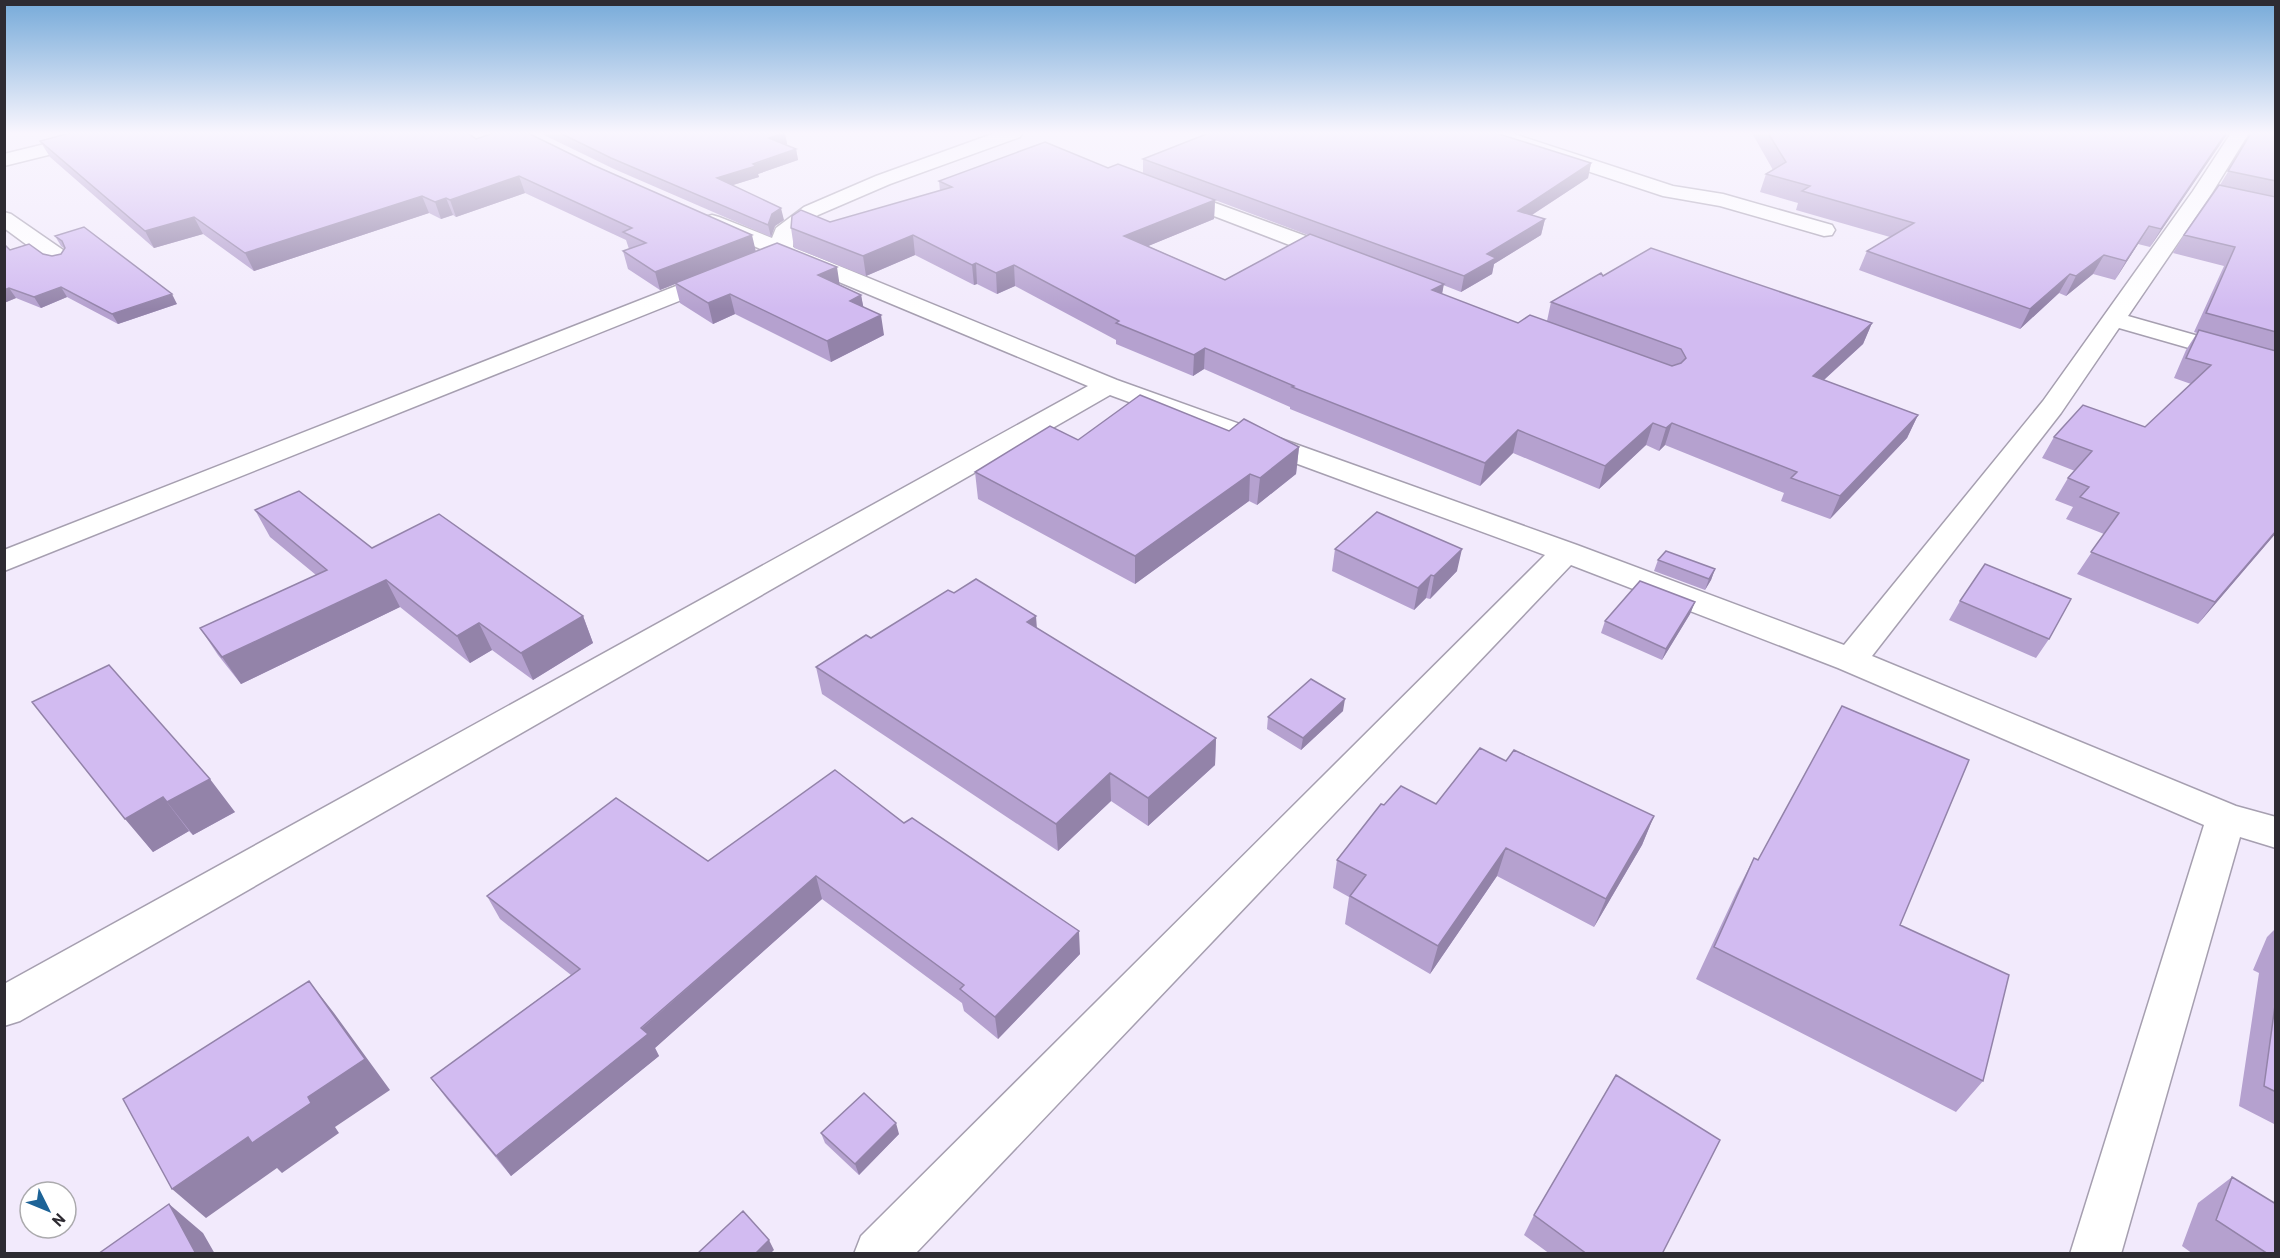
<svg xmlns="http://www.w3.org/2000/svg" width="2280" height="1258" viewBox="0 0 2280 1258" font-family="Barlow,sans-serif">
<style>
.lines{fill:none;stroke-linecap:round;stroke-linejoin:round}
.minor-casing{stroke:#a69fb0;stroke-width:3}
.minor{fill:#fff;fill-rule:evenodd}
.wall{fill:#b5a1cf;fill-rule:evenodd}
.shaded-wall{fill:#9383a9}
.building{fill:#d2bbf1;stroke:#9383a9;stroke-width:1.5}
</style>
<rect width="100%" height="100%" fill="#f2eafc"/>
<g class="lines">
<defs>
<path id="minor" d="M 90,133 L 123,133 L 121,137 L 4,166 L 4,154 Z
M 995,133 L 1022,133 L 1020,137 L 890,184 L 818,215 L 794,235 L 793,247 L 1117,380 L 1577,545 L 1844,645 L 2043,401 L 2193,191 L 2231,133 L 2249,133 L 2212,193 L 2128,316 L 2276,358 L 2276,373 L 2119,328 L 2061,413 L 1872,656 L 2236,806 L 2276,817 L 2276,848 L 2240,837 L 2121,1254 L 2070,1254 L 2204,825 L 1838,668 L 1571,565 L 915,1254 L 854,1254 L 861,1236 L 1545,555 L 1110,395 L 20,1021 L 4,1026 L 4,984 L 1088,386 L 784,259 L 4,571 L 4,550 L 765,251 L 705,225 L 701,221 L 705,217 L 712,215 L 719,217 L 772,238 L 776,228 L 804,207 L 876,176 Z
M 1482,133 L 1511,133 L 1673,186 L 1723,194 L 1832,225 L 1835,230 L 1832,235 L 1824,236 L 1720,206 L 1663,196 L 1484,137 Z
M 1174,188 L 1347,251 L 1350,256 L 1347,261 L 1339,263 L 1331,261 L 1167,198 L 1164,194 L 1167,190 Z
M 4,212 L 11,214 L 66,252 L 69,257 L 66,262 L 58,264 L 50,262 L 4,228 Z"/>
</defs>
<use href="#minor" class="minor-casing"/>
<use href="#minor" class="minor"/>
</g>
<path class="wall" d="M 544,133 L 785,133 L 787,144 L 785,144 L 796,149 L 798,160 L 758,174 L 759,177 L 733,185 L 784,220 L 775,226 L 771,237 L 614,169 L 544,135 Z
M 1752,133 L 2228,133 L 2150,247 L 2138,244 L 2115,280 L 2093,274 L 2066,296 L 2059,293 L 2020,329 L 1859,270 L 1867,251 L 1890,237 L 1796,210 L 1798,203 L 1760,192 L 1766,174 L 1773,170 Z
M 2276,133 L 2276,533 L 2198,624 L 2077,574 L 2104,534 L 2066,519 L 2073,507 L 2055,500 L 2068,478 L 2075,471 L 2042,458 L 2054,437 L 2145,427 L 2191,384 L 2174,378 L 2186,350 L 2197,333 L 2194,332 L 2224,266 L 2173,253 L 2184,235 L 2220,185 L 2251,134 Z
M 476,139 L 840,285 L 861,295 L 863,307 L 884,335 L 831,362 L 735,314 L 713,324 L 680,303 L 675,284 L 660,290 L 628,269 L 623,251 L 629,249 L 626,240 L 525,193 L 456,217 L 453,215 L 441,219 L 429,213 L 254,271 L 203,234 L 154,248 L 50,157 L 40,141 Z
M 1143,159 L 1591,163 L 1588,178 L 1532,215 L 1545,219 L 1541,235 L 1494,264 L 1492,274 L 1461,292 L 1443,285 L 1442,294 L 1518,323 L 1547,321 L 1551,302 L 1603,276 L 1872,323 L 1863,344 L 1824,380 L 1918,415 L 1907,438 L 1830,519 L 1781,501 L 1784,493 L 1665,445 L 1659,451 L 1646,445 L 1599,489 L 1513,453 L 1480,486 L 1290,409 L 1290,407 L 1204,369 L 1193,376 L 1116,344 L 1116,340 L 1015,286 L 997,294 L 977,284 L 974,285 L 915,255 L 866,276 L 794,248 L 791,228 L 830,222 L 940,191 L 939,181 L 1108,168 L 1143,173 ZM 1215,200 L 1308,235 L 1225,280 L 1148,246 L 1214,219 Z
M 55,236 L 177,304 L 118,324 L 67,297 L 41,308 L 16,298 L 4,303 L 4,244 L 10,250 L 43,254 L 52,256 L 61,254 L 65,249 L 61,246 Z
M 1229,431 L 1299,447 L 1296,474 L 1257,505 L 1249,501 L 1135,584 L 978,499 L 975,472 L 1078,440 Z
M 255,510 L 583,616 L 593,643 L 533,680 L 492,650 L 470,663 L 400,607 L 241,684 L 218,655 L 200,628 L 316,575 L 270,537 Z
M 1335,549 L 1457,571 L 1430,599 L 1426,598 L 1414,610 L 1332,571 Z
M 1658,560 L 1715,569 L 1711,580 L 1705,590 L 1654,571 Z
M 954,593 L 1036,616 L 1036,628 L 1216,738 L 1215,765 L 1148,826 L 1111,801 L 1058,851 L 822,694 L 816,667 Z
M 1960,601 L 2049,639 L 2036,658 L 1949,620 Z
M 1695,602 L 1690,614 L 1662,660 L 1601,633 L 1605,621 Z
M 32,702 L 235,812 L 193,835 L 189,831 L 153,852 Z
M 1343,711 L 1301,750 L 1267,729 L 1268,717 Z
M 1506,761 L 1654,816 L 1642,845 L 1594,927 L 1497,876 L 1430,974 L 1345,924 L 1349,897 L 1333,888 L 1337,860 L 1384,805 L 1436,804 Z
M 904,823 L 1080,954 L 998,1039 L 964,1011 L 962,1003 L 822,899 L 655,1048 L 659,1056 L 511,1176 L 447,1099 L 431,1078 L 571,975 L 500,919 L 487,896 L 708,861 Z
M 1754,858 L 1900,925 L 1983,1081 L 1956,1112 L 1696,979 L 1737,891 Z
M 2276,928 L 2276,1125 L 2239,1106 L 2259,973 L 2253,970 L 2267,937 Z
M 821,1133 L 899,1134 L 859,1175 L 825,1143 Z
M 2232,1177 L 2276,1254 L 2193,1254 L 2182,1246 L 2198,1203 Z
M 1534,1215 L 1662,1254 L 1550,1254 L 1524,1235 Z"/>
<path class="shaded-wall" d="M 783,133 L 785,133 L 787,144 L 771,149 L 769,138 Z
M 2226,133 L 2228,133 L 2150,247 L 2161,229 Z
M 796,149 L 798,160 L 758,174 L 759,177 L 720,189 L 717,178 Z
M 1591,163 L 1588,178 L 1515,226 L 1518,211 Z
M 519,176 L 525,193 L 456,217 L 450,200 Z
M 422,196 L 429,213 L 254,271 L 245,253 Z
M 446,198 L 453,215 L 441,219 L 435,202 Z
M 1215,200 L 1214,219 L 1124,256 L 1124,236 Z
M 781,208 L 784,220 L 775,226 L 771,237 L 768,225 L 772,214 Z
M 194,217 L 203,234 L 154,248 L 145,231 Z
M 1545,219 L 1541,235 L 1494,264 L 1492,274 L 1461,292 L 1464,276 L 1487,254 Z
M 2149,226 L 2138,244 L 2115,280 L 2126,261 Z
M 752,235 L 756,252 L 660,290 L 655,272 Z
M 913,235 L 915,255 L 866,276 L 863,256 Z
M 2104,255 L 2093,274 L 2066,296 L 2076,276 Z
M 976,263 L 977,284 L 974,285 L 972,265 Z
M 1014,265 L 1015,286 L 997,294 L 996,273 Z
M 837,267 L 840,287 L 818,275 Z
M 2070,274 L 2059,293 L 2020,329 L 2030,309 Z
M 1444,284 L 1440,304 L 1432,290 Z
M 61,287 L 67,297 L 41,308 L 34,297 Z
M 9,288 L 16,298 L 4,303 L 4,290 Z
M 172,294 L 177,304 L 118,324 L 112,314 Z
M 730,294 L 735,314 L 713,324 L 708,303 Z
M 861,295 L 865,315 L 850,301 Z
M 881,315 L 884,335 L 831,362 L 827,341 Z
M 1872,323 L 1863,344 L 1804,398 L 1813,376 Z
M 1205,348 L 1204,369 L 1193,376 L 1194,355 Z
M 1918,415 L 1907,438 L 1830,519 L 1840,496 Z
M 1653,423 L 1646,445 L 1599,489 L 1605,466 Z
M 1672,423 L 1665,445 L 1659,451 L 1666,428 Z
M 1518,430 L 1513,453 L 1480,486 L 1485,463 Z
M 1299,447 L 1296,474 L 1257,505 L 1260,478 Z
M 1250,474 L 1249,501 L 1135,584 L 1135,556 Z
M 2276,531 L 2276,533 L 2198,624 L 2215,602 Z
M 1462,549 L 1457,571 L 1430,599 L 1434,576 Z
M 1715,569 L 1711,580 L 1705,590 L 1709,579 Z
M 1431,575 L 1426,598 L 1414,610 L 1418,588 Z
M 386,580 L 400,607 L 241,684 L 222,657 Z
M 1695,602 L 1690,614 L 1662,660 L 1666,649 Z
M 583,616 L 593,643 L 533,680 L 521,653 Z
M 1036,616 L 1038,643 L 1027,622 Z
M 479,623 L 492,650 L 470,663 L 457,636 Z
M 1345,699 L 1343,711 L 1301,750 L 1303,738 Z
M 1216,738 L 1215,765 L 1148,826 L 1148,798 Z
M 1110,773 L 1111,801 L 1058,851 L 1056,824 Z
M 210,779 L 235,812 L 193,835 L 167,802 Z
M 163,797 L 189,831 L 153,852 L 125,819 Z
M 1654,816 L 1642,845 L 1594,927 L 1606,899 Z
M 1506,848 L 1497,876 L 1430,974 L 1438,946 Z
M 816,876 L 822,899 L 655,1048 L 659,1056 L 511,1176 L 496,1156 Z
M 1079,931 L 1080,954 L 998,1039 L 995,1017 Z
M 309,981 L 334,1013 L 390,1090 L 335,1127 L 339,1133 L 282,1173 L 277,1168 L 206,1218 L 172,1189 Z
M 896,1123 L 899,1134 L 859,1175 L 855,1164 Z
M 169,1204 L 203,1233 L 215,1254 L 196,1254 Z
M 769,1240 L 774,1250 L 770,1254 L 755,1254 Z"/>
<path class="building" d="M 70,133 L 468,133 L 476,139 L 494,133 L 528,133 L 593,165 L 752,235 L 655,272 L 623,251 L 646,243 L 623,232 L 632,228 L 519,176 L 450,200 L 446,198 L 435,202 L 422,196 L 245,253 L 194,217 L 145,231 L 40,141 Z
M 560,133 L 783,133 L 769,138 L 796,149 L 753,164 L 756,166 L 717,178 L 781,208 L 772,214 L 768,225 L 611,158 Z
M 1209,133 L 1496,133 L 1591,163 L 1518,211 L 1545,219 L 1487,254 L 1496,258 L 1464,276 L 1143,159 Z
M 1768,133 L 2226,133 L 2161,229 L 2149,226 L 2126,261 L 2104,255 L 2076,276 L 2070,274 L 2030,309 L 1867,251 L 1914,223 L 1802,191 L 1810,186 L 1766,174 L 1786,162 Z
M 2251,133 L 2276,133 L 2276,181 L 2228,171 Z
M 1045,142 L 1108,168 L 1118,164 L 1215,200 L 1124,236 L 1225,280 L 1310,234 L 1444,284 L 1432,290 L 1518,323 L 1530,315 L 1672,366 L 1681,363 L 1686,358 L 1681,349 L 1551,302 L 1601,273 L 1603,276 L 1651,248 L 1872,323 L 1813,376 L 1918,415 L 1840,496 L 1791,478 L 1797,472 L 1672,423 L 1666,428 L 1653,423 L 1605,466 L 1518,430 L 1485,463 L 1292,387 L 1294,386 L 1205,348 L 1194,355 L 1116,323 L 1119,321 L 1014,265 L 996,273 L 976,263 L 972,265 L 913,235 L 863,256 L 791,228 L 792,216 L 801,210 L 830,222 L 952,187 L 939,181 Z
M 2219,185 L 2276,197 L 2276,332 L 2206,313 L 2235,247 L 2184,235 Z
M 84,227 L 172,294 L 112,314 L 61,287 L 34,297 L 9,288 L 4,290 L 4,244 L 10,250 L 29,244 L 43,254 L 52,256 L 61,254 L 65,248 L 62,241 L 55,236 Z
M 777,243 L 837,267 L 818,275 L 861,295 L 850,301 L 881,315 L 827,341 L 730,294 L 708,303 L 675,283 Z
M 2199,330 L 2276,351 L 2276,531 L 2215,602 L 2091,552 L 2119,513 L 2080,497 L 2089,487 L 2068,478 L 2092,451 L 2054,437 L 2083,405 L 2145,427 L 2211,365 L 2186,358 Z
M 1140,395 L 1229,431 L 1244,419 L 1299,447 L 1260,478 L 1250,474 L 1135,556 L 975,472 L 1050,426 L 1078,440 Z
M 299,491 L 372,548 L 439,514 L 583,616 L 521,653 L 479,623 L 457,636 L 386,580 L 222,657 L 200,628 L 327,570 L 255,510 Z
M 1377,512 L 1462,549 L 1434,576 L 1431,575 L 1418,588 L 1335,549 Z
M 1666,551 L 1715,569 L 1709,579 L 1658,560 Z
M 1985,564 L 2071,599 L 2049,639 L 1960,601 Z
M 976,579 L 1036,616 L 1027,622 L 1216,738 L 1148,798 L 1110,773 L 1056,824 L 816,667 L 866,635 L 871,638 L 948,590 L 954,593 Z
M 1640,581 L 1695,602 L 1666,649 L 1605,621 Z
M 109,665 L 210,779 L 167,802 L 163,797 L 125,819 L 32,702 Z
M 1311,679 L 1345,699 L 1303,738 L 1268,717 Z
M 1842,706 L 1969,760 L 1900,925 L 2009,975 L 1983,1081 L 1714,947 L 1754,858 L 1758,860 Z
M 1480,748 L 1506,761 L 1514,750 L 1654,816 L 1606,899 L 1506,848 L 1438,946 L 1350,896 L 1366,875 L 1337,860 L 1381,804 L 1384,805 L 1401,786 L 1436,804 Z
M 835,770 L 904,823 L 912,818 L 1079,931 L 995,1017 L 960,989 L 964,985 L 816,876 L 641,1028 L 648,1034 L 496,1156 L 431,1078 L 580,969 L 487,896 L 616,798 L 708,861 Z
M 309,981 L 365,1059 L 308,1097 L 311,1103 L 252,1143 L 248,1137 L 172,1189 L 123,1099 Z
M 2276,998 L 2276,1092 L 2264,1086 Z
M 1616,1075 L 1720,1140 L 1662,1254 L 1587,1254 L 1534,1215 Z
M 864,1093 L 896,1123 L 855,1164 L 821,1133 Z
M 2232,1177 L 2276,1204 L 2276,1254 L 2268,1254 L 2216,1220 Z
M 169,1204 L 196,1254 L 98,1254 Z
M 743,1211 L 769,1240 L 755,1254 L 697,1254 Z"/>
<linearGradient id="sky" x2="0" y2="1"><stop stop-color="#76aad9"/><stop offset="0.43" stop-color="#f9f6fe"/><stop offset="1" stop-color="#f9f6fe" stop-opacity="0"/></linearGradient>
<rect width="2280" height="309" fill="url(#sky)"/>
<rect width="2280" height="1258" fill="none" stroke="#2e2b32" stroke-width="12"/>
<g transform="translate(48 1210) rotate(133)"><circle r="28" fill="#ffffff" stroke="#abaaad" stroke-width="1.5"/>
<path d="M0-4.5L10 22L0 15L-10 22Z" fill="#1d6397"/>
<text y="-9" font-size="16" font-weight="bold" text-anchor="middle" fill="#2e2b32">N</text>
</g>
</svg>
